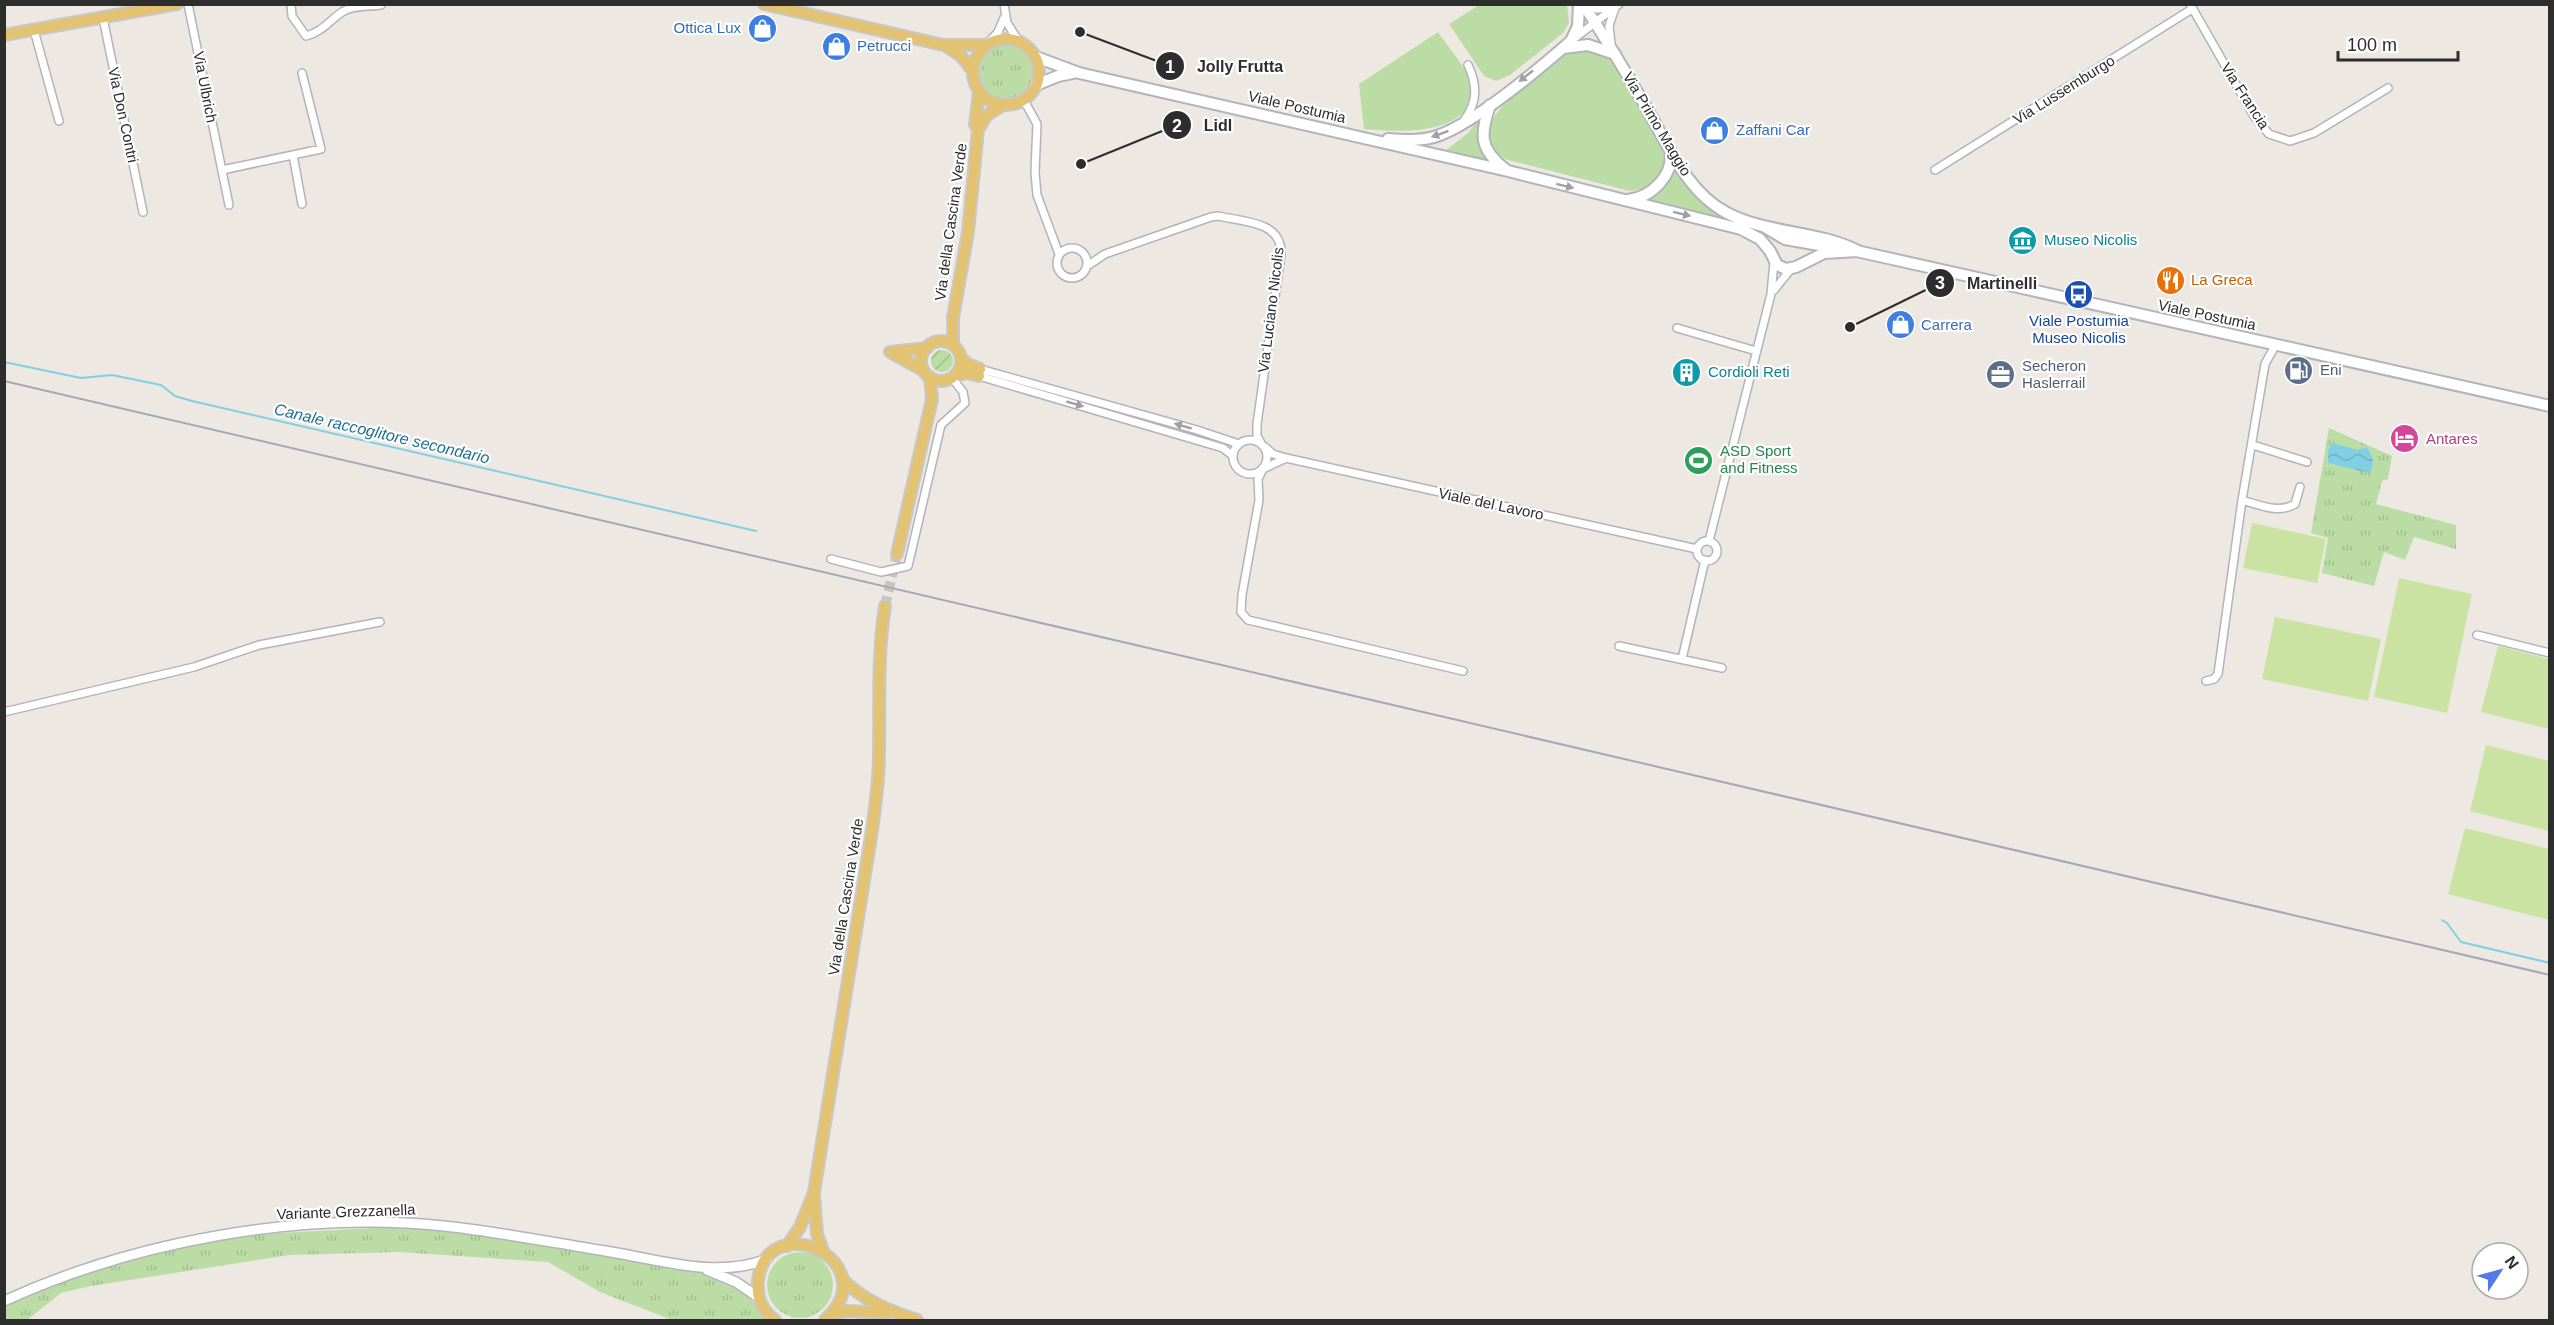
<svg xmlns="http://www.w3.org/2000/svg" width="2554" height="1325" viewBox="0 0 2554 1325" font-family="Arial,sans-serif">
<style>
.grass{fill:url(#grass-tufts)}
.park{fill:#bbdda5}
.garden{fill:url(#garden-furrows)}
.pitch{fill:#cbe3a2}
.water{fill:url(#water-waves)}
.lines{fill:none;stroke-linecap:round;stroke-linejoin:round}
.stream{stroke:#81cfe3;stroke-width:2}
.primary-tunnel{stroke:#c7c3be;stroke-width:10;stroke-dasharray:10 5;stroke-linecap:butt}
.minor-casing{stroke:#b2b4bc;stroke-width:10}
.tertiary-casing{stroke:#b2b4bc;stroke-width:12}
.secondary-casing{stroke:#b2b4bc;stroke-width:14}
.primary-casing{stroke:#c8c8c8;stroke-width:14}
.minor{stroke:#fff;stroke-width:7}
.tertiary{stroke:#fff;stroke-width:9}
.secondary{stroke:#fff;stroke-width:10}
.primary{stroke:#e3c271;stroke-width:10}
.rail{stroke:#a5a8b5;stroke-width:2}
.oneway{fill:#a0a0a0}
.labels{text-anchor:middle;stroke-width:4.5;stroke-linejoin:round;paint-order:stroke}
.shop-label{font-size:15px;fill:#366cbe;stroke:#fff;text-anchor:start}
.street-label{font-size:15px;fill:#2d2d2d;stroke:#fff}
.culture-label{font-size:15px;fill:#0d838f;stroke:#fff;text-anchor:start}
.food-label{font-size:15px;fill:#c56008;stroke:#fff;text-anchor:start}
.transit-label{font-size:15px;fill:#164399;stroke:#fff}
.service-label{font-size:15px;fill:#4e5e75;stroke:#fff;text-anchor:start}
.hotel-label{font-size:15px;fill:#b23c85;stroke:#fff;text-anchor:start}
.leisure-label{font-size:15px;fill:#27864d;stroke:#fff;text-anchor:start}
.water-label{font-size:16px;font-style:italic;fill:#1c7193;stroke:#fff}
.leader{fill:none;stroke:#2d2d2d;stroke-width:2}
.callout-dot{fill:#2d2d2d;stroke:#fff;stroke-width:2}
.mark-label{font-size:18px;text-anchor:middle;font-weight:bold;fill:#fff}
.callout-label{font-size:16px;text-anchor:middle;font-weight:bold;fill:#2d2d2d;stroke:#fff;stroke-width:4.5;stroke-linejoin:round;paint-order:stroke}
</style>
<defs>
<pattern id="grass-tufts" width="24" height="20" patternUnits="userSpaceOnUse" patternTransform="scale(1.5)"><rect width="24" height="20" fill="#bbdda5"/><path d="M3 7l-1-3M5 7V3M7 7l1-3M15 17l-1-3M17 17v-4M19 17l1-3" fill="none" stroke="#a1be8e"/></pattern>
<pattern id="garden-furrows" width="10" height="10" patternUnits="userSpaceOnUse" patternTransform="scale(1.5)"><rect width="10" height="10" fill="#bbdda5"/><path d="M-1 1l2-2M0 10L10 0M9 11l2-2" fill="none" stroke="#a1be8e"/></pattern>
<pattern id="water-waves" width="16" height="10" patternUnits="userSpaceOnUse" patternTransform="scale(1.5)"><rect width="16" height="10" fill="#81cfe3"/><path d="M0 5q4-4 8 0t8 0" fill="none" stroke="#70b2c3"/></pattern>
</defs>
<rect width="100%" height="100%" fill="#ede8e2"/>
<path class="grass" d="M978 71a28 28 0 1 1 56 0a28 28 0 1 1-56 0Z
M 2329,428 L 2392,456 L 2388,479 L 2382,481 L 2376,504 L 2456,525 L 2456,549 L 2414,537 L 2405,560 L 2384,552 L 2374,586 L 2322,573 L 2328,538 L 2311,533 Z
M 395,1227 C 476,1232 556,1247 636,1260 C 665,1265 708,1269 734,1283 C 751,1292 754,1309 767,1320 L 672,1320 L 600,1292 L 548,1262 L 399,1252 L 290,1255 L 91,1286 L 61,1293 L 27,1320 L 5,1320 L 4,1304 L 55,1283 L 123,1261 L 195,1244 L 258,1234 Z
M767 1285a33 33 0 1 1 66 0a33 33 0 1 1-66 0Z"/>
<path class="park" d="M 1479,5 L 1567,5 L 1569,23 L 1563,33 L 1510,75 L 1496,81 L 1484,76 L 1449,24 Z
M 1438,32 C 1446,44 1471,73 1472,87 C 1475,137 1394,132 1364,129 L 1359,84 Z
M 1588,48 L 1606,56 L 1613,63 L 1663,149 C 1669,175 1655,188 1630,191 L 1508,160 C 1457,135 1514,95 1537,77 C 1546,70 1558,56 1570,52 C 1575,50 1582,49 1588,48 Z
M 1478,120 L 1480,120 L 1492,162 L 1445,151 L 1468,133 Z
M 1674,164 C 1687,184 1698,202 1719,214 L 1717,219 L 1646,198 L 1662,189 Z"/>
<path class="garden" d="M931 361a11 11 0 1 1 22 0a11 11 0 1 1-22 0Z"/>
<path class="pitch" d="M 2252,523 L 2326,539 L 2317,583 L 2243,568 Z
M 2399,578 L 2472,594 L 2447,713 L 2374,697 Z
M 2275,617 L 2381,639 L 2368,701 L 2262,679 Z
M 2498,646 L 2549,659 L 2549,729 L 2481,712 Z
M 2486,745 L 2549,761 L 2549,831 L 2470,811 Z
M 2465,828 L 2549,849 L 2549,920 L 2448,894 Z"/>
<path class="water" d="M 2332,443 L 2358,450 L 2366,447 C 2373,455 2376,464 2369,473 L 2328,463 L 2328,450 Z"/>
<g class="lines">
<path class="stream" d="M 4,362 L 81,378 L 112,375 L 161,385 L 175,396 L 192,401 L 756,531
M 2442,920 L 2447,923 L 2461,942 L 2550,963"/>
<path class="primary-tunnel" d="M 885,606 L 897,554"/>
<defs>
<path id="minor" d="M 188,4 L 229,205
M 291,4 L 292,16 L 306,36 C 322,32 329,21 342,12 C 353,5 368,7 381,5
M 1004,4 L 1007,23 L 1018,40
M 1587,4 L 1597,9 L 1612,8
M 2190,4 L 2254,116 L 2269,134 L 2290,141 L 2314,133 L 2388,88
M 103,18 L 143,212
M 34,30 L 59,121
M 1575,38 L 1619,4
M 1611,43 L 1609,26 L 1615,8
M 987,44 L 998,32 L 1004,18
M 1019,102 L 1026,104 L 1037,124 L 1035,172 L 1037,195 L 1059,254
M 1465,119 C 1478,101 1477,84 1468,65
M 293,155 L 302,204
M 222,170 L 321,149 L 302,73
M 1935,170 L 2192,9
M1057 263a15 15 0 1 1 30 0a15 15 0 1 1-30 0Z
M 1087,266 L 1105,254 L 1211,217 L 1218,216 C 1244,222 1282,221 1281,254 L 1257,424 L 1257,436 L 1261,443
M 1774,290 L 1791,269
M 1677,328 L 1756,351
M 980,369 L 1197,430 L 1239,444
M 979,376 L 1223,448 L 1233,456
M1233 457a17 17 0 1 1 34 0a17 17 0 1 1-34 0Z
M 2253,445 L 2307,462
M 1265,447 L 1273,454 L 1286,458 L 1697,549
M 1286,458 L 1263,469 L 1258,479 L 1259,500 L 1242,595 L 1241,612 L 1248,620 L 1463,671
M 2242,500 C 2260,505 2278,514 2295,504 L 2300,487
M 1709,541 L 1771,294 L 1774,262
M1697 551a10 10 0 1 1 20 0a10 10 0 1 1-20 0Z
M 831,559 L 881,572 L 908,566 L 941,425 L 965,403 L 963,392 L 952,378
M 2477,635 L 2550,653
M 1619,646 L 1722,668
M 1682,659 L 1705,560
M 2206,681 L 2214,679 L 2218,674 L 2242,500 L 2265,364 L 2276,344
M 4,712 L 194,667 L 259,645 L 380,622"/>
<path id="tertiary" d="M 707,1270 L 736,1282 L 758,1297
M 4,1301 C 135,1241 301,1211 444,1226 C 500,1232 555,1243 611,1252 C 661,1260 718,1279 767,1259"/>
<path id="secondary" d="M 1583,4 C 1604,36 1624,69 1643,102 C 1666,140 1685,191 1727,213 C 1767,234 1817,230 1858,251
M 1563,48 L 1588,45 L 1615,54
M 1036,57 L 1079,73 L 1508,171 L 1741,229 L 1760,239 L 1770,251 L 1777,265 L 1786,269 L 1796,267 L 1824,253 L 1858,251
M 1036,85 L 1058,76 L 1073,73
M 1490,105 C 1480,134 1479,149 1505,169
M 1388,139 C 1404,140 1420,141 1434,137 C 1472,126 1540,68 1571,41 L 1578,26 L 1579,4
M 1628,200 C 1652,197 1675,175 1670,149
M 1763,226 L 1785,239 L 1836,248
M 1852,250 L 2550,406"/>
<path id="primary" d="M 764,4 L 943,45 L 985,45
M 4,35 L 177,4
M973 72a33 33 0 1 1 66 0a33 33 0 1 1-66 0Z
M 946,46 L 961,56 L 972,70
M 978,130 L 975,124 L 979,92
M921 361a20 20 0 1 1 40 0a20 20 0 1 1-40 0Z
M 953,345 L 953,318 L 968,232 L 978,130 L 987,115 L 1003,105
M 890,352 L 924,371
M 890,352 L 927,348
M 961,358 L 968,364 L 980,369
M 956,375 L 968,373 L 979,376
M 897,554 L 932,399 L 930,377
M 814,1195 L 817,1234 L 823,1251
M 787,1246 L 800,1227 L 814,1192 L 871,837 C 875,810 879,782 879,754 C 880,704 877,656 885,606
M 842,1279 C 863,1300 889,1311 917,1320
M 833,1313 L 848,1311 L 887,1313
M 775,1320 C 762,1311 756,1296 758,1280 C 768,1205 888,1262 825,1320"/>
</defs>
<use href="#minor" class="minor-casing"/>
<use href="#tertiary" class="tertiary-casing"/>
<use href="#secondary" class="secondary-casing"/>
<use href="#primary" class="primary-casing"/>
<use href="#minor" class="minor"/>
<use href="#tertiary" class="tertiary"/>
<use href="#secondary" class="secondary"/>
<use href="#primary" class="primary"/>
<path class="rail" d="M 4,381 L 2550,975"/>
</g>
<defs><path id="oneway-solid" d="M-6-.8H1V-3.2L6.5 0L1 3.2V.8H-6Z" transform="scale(1.5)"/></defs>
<g class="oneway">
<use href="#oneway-solid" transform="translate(1526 76) rotate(142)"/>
<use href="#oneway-solid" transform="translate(1440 134) rotate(160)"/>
<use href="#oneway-solid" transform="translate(1565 186) rotate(14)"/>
<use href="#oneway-solid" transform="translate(1682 214) rotate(14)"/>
<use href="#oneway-solid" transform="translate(1075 404) rotate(16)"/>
<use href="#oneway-solid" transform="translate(1183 426) rotate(-164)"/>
</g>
<defs>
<symbol id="shop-disc" viewBox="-11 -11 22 22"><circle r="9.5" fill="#3f7fe0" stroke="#fff"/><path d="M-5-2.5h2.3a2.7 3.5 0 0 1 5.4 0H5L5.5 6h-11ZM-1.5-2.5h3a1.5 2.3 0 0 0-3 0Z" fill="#fff"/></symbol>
<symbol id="museum-disc" viewBox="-11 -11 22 22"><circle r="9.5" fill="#0f9aa8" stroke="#fff"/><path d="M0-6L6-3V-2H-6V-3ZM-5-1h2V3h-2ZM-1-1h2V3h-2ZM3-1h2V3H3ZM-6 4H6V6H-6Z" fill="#fff"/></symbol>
<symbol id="restaurant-disc" viewBox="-11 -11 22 22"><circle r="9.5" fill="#e8710a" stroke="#fff"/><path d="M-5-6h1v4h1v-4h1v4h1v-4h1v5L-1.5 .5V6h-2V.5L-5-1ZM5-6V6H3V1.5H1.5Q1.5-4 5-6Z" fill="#fff"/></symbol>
<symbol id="bus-disc" viewBox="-11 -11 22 22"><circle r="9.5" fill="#1a4fb4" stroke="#fff"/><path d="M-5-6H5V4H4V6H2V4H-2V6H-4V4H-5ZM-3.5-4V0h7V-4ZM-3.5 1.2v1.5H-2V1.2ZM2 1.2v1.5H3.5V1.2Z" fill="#fff"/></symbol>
<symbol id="fuel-disc" viewBox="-11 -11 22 22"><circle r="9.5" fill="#5c6f8a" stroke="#fff"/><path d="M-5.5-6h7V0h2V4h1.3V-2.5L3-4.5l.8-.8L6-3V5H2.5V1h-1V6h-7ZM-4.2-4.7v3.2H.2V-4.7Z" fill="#fff"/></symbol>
<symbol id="building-disc" viewBox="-11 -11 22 22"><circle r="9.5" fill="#0f9aa8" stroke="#fff"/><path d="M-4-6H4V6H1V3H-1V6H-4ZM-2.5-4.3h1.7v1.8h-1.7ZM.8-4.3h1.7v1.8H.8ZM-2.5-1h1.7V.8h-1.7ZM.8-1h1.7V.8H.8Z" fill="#fff"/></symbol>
<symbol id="office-disc" viewBox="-11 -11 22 22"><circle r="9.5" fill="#5c6f8a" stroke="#fff"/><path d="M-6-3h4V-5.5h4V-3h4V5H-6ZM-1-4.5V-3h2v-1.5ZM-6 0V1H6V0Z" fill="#fff"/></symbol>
<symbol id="hotel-disc" viewBox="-11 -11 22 22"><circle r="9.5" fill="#d1479c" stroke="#fff"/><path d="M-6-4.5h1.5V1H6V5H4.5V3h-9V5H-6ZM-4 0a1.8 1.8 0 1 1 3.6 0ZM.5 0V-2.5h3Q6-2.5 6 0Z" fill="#fff"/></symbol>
<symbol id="stadium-disc" viewBox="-11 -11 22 22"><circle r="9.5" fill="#2e9e5b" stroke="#fff"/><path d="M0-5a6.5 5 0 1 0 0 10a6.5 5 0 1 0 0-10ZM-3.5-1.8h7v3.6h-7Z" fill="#fff"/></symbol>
</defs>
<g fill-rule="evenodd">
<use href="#shop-disc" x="746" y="12" width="33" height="33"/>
<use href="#shop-disc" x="820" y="30" width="33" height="33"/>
<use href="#shop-disc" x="1698" y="114" width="33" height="33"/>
<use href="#museum-disc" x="2006" y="224" width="33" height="33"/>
<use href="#restaurant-disc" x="2154" y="264" width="33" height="33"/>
<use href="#bus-disc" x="2062" y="278" width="33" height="33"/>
<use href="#shop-disc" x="1884" y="308" width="33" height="33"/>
<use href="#fuel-disc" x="2282" y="354" width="33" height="33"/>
<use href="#building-disc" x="1670" y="356" width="33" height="33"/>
<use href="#office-disc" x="1984" y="358" width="33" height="33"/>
<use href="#hotel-disc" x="2388" y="422" width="33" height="33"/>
<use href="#stadium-disc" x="1682" y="444" width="33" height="33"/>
</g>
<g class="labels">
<g class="shop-label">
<text x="741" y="33" text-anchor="end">Ottica Lux</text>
<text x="857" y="51">Petrucci</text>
<text x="1736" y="135">Zaffani Car</text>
<text x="1921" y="330">Carrera</text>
</g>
<g class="street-label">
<text transform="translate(205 87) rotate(79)" y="5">Via Ulbrich</text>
<text transform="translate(2064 90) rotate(-32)" y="5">Via Lussemburgo</text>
<text transform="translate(2245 96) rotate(57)" y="5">Via Francia</text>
<text transform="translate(1297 107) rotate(13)" y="5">Viale Postumia</text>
<text transform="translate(123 115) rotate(78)" y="5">Via Don Contri</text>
<text transform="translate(1657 124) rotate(59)" y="5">Via Primo Maggio</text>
<text transform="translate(951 222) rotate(-82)" y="5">Via della Cascina Verde</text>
<text transform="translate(1271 310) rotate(-83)" y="5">Via Luciano Nicolis</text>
<text transform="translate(2207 315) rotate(12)" y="5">Viale Postumia</text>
<text transform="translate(1491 504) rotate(12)" y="5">Viale del Lavoro</text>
<text transform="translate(846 897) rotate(-81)" y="5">Via della Cascina Verde</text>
<text transform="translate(346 1212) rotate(-2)" y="5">Variante Grezzanella</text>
</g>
<g class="culture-label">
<text x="2044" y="245">Museo Nicolis</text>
<text x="1708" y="377">Cordioli Reti</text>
</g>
<g class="food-label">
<text x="2191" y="285">La Greca</text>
</g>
<g class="transit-label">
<text x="2079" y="326">Viale Postumia<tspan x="2079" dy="17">Museo Nicolis</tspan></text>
</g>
<g class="service-label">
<text x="2022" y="371">Secheron<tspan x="2022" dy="17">Haslerrail</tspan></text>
<text x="2320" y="375">Eni</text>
</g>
<g class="hotel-label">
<text x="2426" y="444">Antares</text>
</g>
<g class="leisure-label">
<text x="1720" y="456">ASD Sport<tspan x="1720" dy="17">and Fitness</tspan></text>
</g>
<g class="water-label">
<text transform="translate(382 433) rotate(13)" y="6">Canale raccoglitore secondario</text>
</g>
</g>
<path class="leader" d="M1080 32L1170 66M1081 164L1177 125M1850 327L1940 283"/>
<g class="callout-dot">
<circle cx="1080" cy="32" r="6"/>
<circle cx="1081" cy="164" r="6"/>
<circle cx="1850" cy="327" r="6"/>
<circle cx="1170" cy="66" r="15"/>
<circle cx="1177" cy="125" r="15"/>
<circle cx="1940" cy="283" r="15"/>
</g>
<g class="mark-label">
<text x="1170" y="73">1</text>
<text x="1177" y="132">2</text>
<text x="1940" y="289">3</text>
</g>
<g class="callout-label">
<text x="1240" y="72">Jolly Frutta</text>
<text x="1218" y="131">Lidl</text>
<text x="2002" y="289">Martinelli</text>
</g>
<rect width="2554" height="1325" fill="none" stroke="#2d2d2d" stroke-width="12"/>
<g transform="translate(2500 1271) rotate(54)"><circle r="28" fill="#ffffff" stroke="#ababab" stroke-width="1.5"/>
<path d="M0-4.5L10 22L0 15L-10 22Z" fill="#5478e8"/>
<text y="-9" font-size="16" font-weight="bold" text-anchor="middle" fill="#2d2d2d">N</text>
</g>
<path d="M2338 51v9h120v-9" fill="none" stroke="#2d2d2d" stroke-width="3"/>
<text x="2347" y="51" font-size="18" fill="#2d2d2d" stroke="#ffffff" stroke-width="4.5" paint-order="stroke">100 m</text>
</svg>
